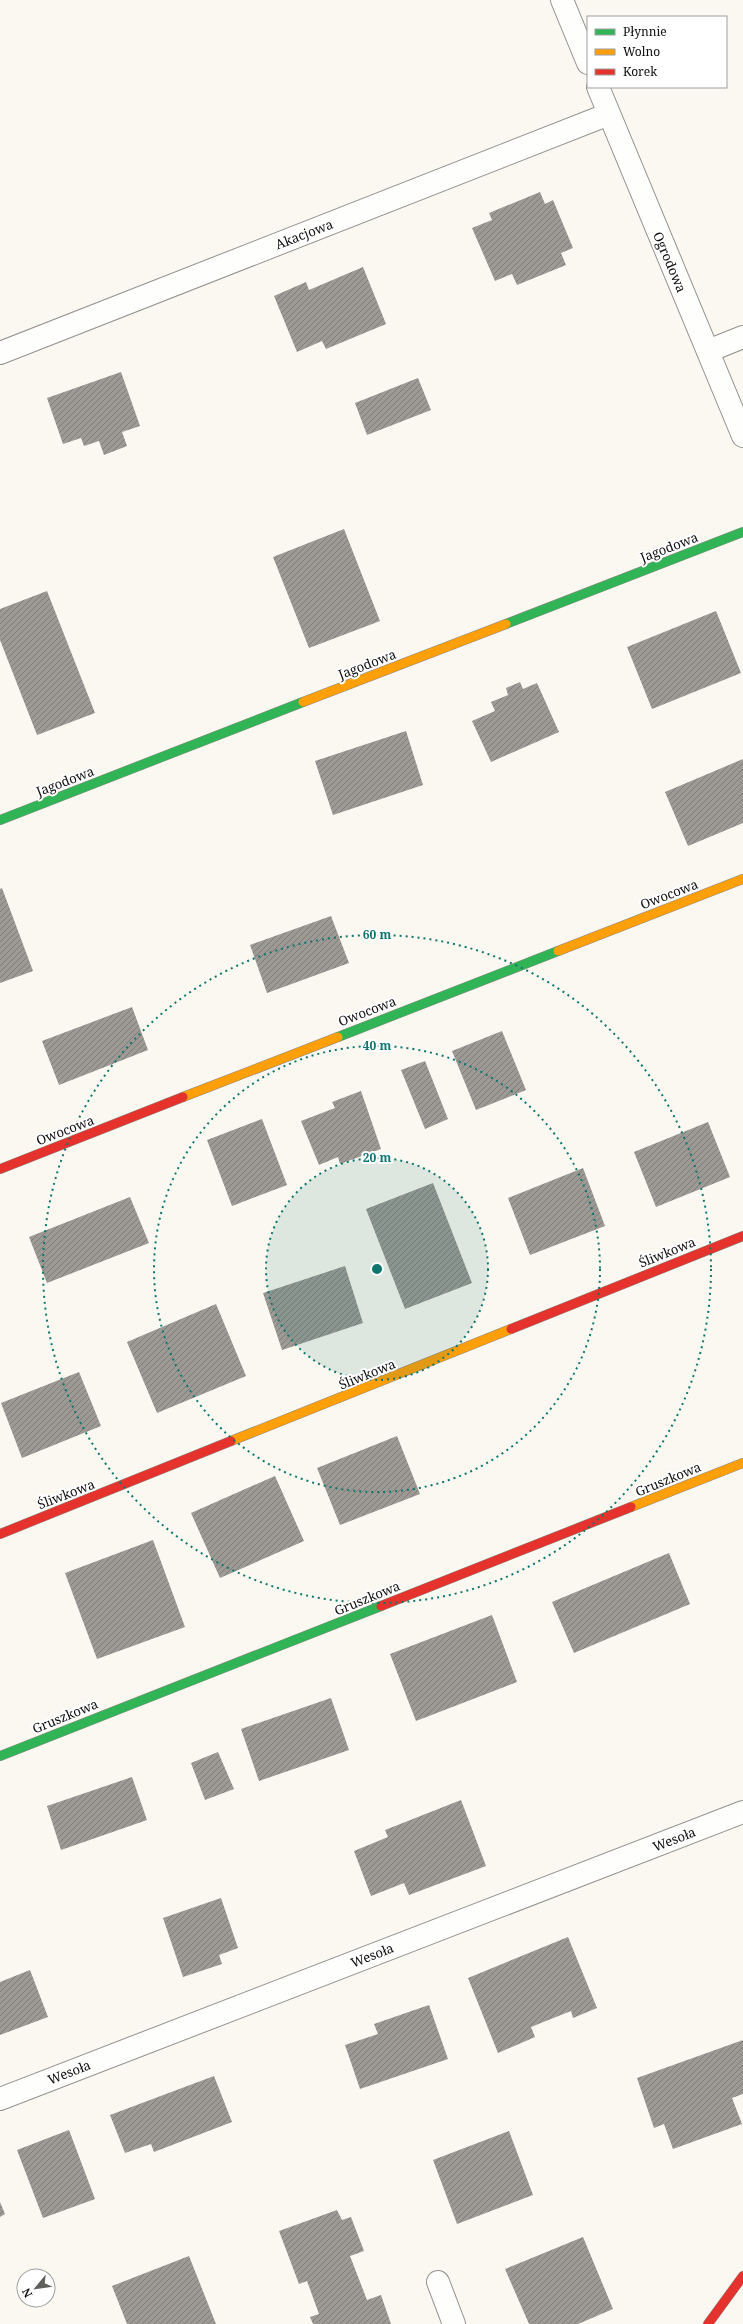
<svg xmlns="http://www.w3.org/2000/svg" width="743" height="2324" viewBox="0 0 743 2324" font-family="'Noto Serif',serif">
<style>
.building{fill:url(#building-hatch)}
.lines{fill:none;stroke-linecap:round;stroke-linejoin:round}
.lane-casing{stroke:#93928f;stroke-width:24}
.street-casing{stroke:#93928f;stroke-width:24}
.fast-casing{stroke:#8a8985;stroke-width:10}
.slow-casing{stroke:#8a8985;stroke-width:10}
.jam-casing{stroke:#8a8985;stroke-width:10}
.lane{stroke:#fefefd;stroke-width:22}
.street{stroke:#fefefd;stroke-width:22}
.fast{stroke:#30b455;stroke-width:9}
.slow{stroke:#ff9f0a;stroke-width:9}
.jam{stroke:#e5322d;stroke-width:9}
.ring{fill:none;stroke:#0f766e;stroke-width:2;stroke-dasharray:2 4}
.labels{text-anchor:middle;stroke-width:4;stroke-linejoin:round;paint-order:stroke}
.street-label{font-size:13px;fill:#0c0c0c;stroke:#fff}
.centre{fill:#0f766e;stroke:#fff;stroke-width:2}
.ring-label{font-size:12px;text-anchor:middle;font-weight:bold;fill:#0f766e;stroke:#fff;stroke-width:4;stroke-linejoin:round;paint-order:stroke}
</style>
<defs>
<pattern id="building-hatch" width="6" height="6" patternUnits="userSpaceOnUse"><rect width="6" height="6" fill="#9d9a96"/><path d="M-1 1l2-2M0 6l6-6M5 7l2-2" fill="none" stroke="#7e7c79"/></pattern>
</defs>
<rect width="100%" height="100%" fill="#faf8f0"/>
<path class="building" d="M 540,192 L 545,204 L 553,200 L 573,248 L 561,253 L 566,265 L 517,285 L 512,274 L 495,281 L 472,228 L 492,220 L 489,213 Z
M 363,267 L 386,324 L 326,349 L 322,341 L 297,352 L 274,296 L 306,282 L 309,290 Z
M 121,372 L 140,426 L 122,432 L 127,446 L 104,455 L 99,441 L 84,446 L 81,438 L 63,444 L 47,398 Z
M 418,378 L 431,410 L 367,435 L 355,403 Z
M 344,529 L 380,621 L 309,648 L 273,557 Z
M 47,591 L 95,713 L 37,735 L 0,640 L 0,609 Z
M 716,611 L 741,673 L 652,709 L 627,647 Z
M 520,682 L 523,689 L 537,683 L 559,732 L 491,762 L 472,721 L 495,711 L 491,702 L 508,695 L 506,688 Z
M 406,731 L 423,785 L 333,815 L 315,761 Z
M 743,759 L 743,823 L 688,846 L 665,792 Z
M 2,888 L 33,971 L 0,983 L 0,889 Z
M 331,916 L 349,963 L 267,993 L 250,945 Z
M 132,1007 L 148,1050 L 59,1085 L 42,1041 Z
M 502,1031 L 526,1090 L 476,1110 L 452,1051 Z
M 425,1061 L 448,1119 L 425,1129 L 401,1070 Z
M 361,1091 L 381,1149 L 340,1164 L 338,1157 L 319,1165 L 301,1121 L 335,1108 L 332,1102 Z
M 262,1119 L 287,1185 L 232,1206 L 207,1140 Z
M 708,1122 L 730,1177 L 656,1207 L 634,1152 Z
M 583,1168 L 605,1226 L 530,1255 L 508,1198 Z
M 433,1183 L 472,1283 L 405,1309 L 366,1209 Z
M 130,1197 L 149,1243 L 47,1283 L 29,1237 Z
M 345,1266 L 363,1323 L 282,1350 L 263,1293 Z
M 216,1304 L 246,1376 L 157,1413 L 127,1342 Z
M 79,1372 L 101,1426 L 22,1458 L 1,1403 Z
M 397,1436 L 420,1494 L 340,1525 L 317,1468 Z
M 275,1476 L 304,1541 L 220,1578 L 191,1513 Z
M 153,1540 L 185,1627 L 97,1659 L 65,1573 Z
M 669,1553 L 690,1604 L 574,1653 L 552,1602 Z
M 492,1615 L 517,1682 L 416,1721 L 390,1654 Z
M 331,1698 L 349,1750 L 259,1781 L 241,1729 Z
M 218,1752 L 234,1789 L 205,1800 L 191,1763 Z
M 132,1777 L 147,1820 L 61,1850 L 47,1806 Z
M 461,1800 L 486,1866 L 409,1895 L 404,1883 L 371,1896 L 354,1851 L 388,1837 L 385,1830 Z
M 221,1898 L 238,1948 L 219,1955 L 222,1964 L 183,1977 L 163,1918 Z
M 568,1937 L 597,2008 L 573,2018 L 571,2011 L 531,2027 L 535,2037 L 498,2053 L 468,1978 Z
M 30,1970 L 48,2017 L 0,2035 L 0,1982 Z
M 429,2005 L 448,2059 L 360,2089 L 345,2045 L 378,2034 L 374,2024 Z
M 743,2040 L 743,2094 L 732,2098 L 742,2124 L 673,2149 L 664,2124 L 654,2128 L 637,2078 Z
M 214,2076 L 232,2122 L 154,2152 L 151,2144 L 125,2153 L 110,2115 Z
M 69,2130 L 95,2199 L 43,2218 L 17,2150 Z
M 509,2131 L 533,2195 L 457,2224 L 433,2160 Z
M 0,2202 L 5,2214 L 0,2217 Z
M 337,2210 L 342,2220 L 351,2217 L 364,2251 L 350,2256 L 367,2300 L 381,2295 L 391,2324 L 313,2324 L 310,2317 L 319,2314 L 307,2281 L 299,2284 L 279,2231 Z
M 583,2237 L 613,2309 L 578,2324 L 529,2324 L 505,2269 Z
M 189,2256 L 216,2324 L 127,2324 L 112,2286 Z"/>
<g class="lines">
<defs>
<path id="lane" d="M 708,351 L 743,337
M 438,2282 L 454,2324"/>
<path id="street" d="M 562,0 L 588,63
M 598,87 L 743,436
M 0,353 L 609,114
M 0,2099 L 743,1812"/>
<path id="fast" d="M 506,624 L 743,532
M 0,820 L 303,702
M 338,1037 L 558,951
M 0,1756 L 381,1606"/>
<path id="slow" d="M 303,702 L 506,624
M 558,951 L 743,879
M 183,1097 L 338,1037
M 231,1441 L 511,1329
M 631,1507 L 743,1463"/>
<path id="jam" d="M 0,1169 L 183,1097
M 511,1329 L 743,1236
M 0,1534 L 231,1441
M 381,1606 L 631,1507
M 708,2324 L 743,2276"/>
</defs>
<use href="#lane" class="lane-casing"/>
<use href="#street" class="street-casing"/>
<use href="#fast" class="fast-casing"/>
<use href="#slow" class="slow-casing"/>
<use href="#jam" class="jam-casing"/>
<use href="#lane" class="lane"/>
<use href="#street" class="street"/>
<use href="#fast" class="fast"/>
<use href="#slow" class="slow"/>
<use href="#jam" class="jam"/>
</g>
<circle cx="377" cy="1269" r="111" fill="#0f766e" fill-opacity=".12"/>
<g class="ring">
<circle cx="377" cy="1269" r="111"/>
<circle cx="377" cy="1269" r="223"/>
<circle cx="377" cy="1269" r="334"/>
</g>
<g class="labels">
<g class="street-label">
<text transform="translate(304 234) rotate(-21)" y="5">Akacjowa</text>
<text transform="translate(670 262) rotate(67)" y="5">Ogrodowa</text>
<text transform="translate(669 547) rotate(-21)" y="5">Jagodowa</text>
<text transform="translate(367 664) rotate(-21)" y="5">Jagodowa</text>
<text transform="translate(65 781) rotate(-21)" y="5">Jagodowa</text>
<text transform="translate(669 894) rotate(-21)" y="5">Owocowa</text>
<text transform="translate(367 1011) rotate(-21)" y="5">Owocowa</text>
<text transform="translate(65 1130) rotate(-21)" y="5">Owocowa</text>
<text transform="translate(667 1252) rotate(-22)" y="5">Śliwkowa</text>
<text transform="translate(367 1374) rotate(-22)" y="5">Śliwkowa</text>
<text transform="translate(668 1479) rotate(-22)" y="5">Gruszkowa</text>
<text transform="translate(66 1494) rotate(-21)" y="5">Śliwkowa</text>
<text transform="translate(367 1598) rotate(-22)" y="5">Gruszkowa</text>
<text transform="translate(65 1716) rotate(-22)" y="5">Gruszkowa</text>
<text transform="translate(674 1839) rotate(-21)" y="5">Wesoła</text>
<text transform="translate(372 1955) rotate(-21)" y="5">Wesoła</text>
<text transform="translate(69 2072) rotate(-21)" y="5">Wesoła</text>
</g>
</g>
<circle cx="377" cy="1269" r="6" class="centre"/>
<g class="ring-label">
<text x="377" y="939">60 m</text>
<text x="377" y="1050">40 m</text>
<text x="377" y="1162">20 m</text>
</g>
<rect x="587" y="16" width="140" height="72" fill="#ffffff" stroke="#9e9e9e"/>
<rect x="595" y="29" width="20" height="6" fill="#30b455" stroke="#9e9e9e"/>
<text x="623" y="36" font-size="12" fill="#0c0c0c">Płynnie</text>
<rect x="595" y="49" width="20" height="6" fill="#ff9f0a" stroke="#9e9e9e"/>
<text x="623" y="56" font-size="12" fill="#0c0c0c">Wolno</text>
<rect x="595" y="69" width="20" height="6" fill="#e5322d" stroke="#9e9e9e"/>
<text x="623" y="76" font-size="12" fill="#0c0c0c">Korek</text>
<g transform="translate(36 2288) rotate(241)"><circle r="19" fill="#ffffff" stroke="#9e9e9e"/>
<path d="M0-3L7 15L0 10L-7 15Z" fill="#5f5f5c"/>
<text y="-6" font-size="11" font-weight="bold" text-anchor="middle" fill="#0c0c0c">N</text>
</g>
</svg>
